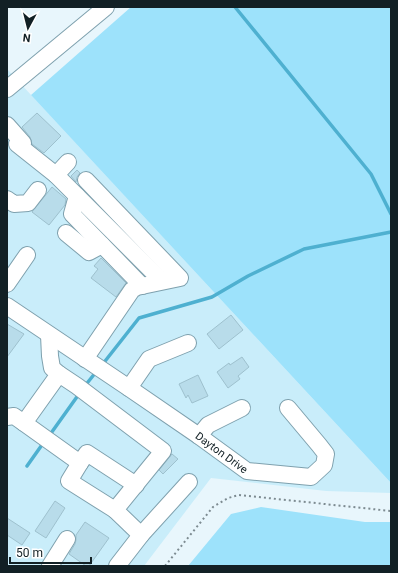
<svg xmlns="http://www.w3.org/2000/svg" width="398" height="573" viewBox="0 0 398 573" font-family="Roboto,sans-serif">
<style>
.built{fill:#c9edfa}
.green{fill:#9de2fb}
.lines{fill:none;stroke-linecap:round;stroke-linejoin:round}
.stream{stroke:#4eb0d0;stroke-width:3.5}
.building{fill:#b8dcea;stroke:#9ec1ce}
.minor-casing{stroke:#7fa1ae;stroke-width:18}
.path{stroke:#7d8b91;stroke-width:2;stroke-dasharray:2 3;stroke-linecap:butt}
.minor{stroke:#fff;stroke-width:16}
.labels{text-anchor:middle;stroke-width:3;stroke-linejoin:round;paint-order:stroke}
.street-label{font-size:11px;fill:#122025;stroke:#fff}
</style>
<rect width="100%" height="100%" fill="#e8f6fc"/>
<path class="built" d="M 7,69 L 391,483 L 391,493 L 326,491 L 211,478 L 144,566 L 7,566 Z"/>
<path class="green" d="M 131,7 L 391,7 L 391,483 L 31,95 Z
M 261,507 L 365,522 L 391,522 L 391,566 L 188,566 L 231,514 Z"/>
<g class="lines">
<path class="stream" d="M 235,7 L 371,174 L 391,214
M 102,365 L 139,318 L 212,297 L 248,276 L 304,249 L 391,232
M 84,387 L 96,372
M 49,436 L 79,394
M 27,466 L 44,442"/>
</g>
<path class="building" d="M 37,113 L 61,136 L 44,153 L 32,144 L 30,137 L 22,127 Z
M 77,170 L 80,173 L 77,177 L 76,182 L 71,176 Z
M 52,187 L 66,199 L 65,205 L 49,225 L 32,212 Z
M 101,258 L 126,283 L 116,297 L 91,278 L 98,269 L 94,266 Z
M 231,315 L 243,330 L 219,349 L 207,334 Z
M 7,324 L 24,334 L 7,357 Z
M 242,357 L 249,367 L 238,376 L 240,379 L 228,388 L 217,372 L 229,363 L 230,365 Z
M 198,375 L 208,396 L 192,403 L 188,395 L 186,398 L 179,384 Z
M 172,454 L 178,459 L 163,474 L 159,470 Z
M 55,501 L 65,508 L 46,538 L 35,531 Z
M 7,518 L 30,533 L 22,545 L 7,535 Z
M 85,522 L 109,538 L 89,566 L 86,566 L 69,554 L 75,544 L 76,540 L 76,535 Z"/>
<g class="lines">
<defs>
<g id="minor">
<path d="M 7,89 L 106,7"/>
<path d="M 7,125 L 23,143"/>
<path d="M 17,144 L 56,175"/>
<path d="M 68,162 L 56,175 L 162,281"/>
<path d="M 77,196 L 72,214 L 142,286"/>
<path d="M 7,199 L 14,204 L 28,203 L 38,190"/>
<path d="M 66,233 L 89,252 L 102,245"/>
<path d="M 7,284 L 27,255"/>
<path id="s1" d="M 7,306 L 129,388 L 199,436 L 247,471 L 311,477 L 324,465 L 326,454 L 319,445 L 288,408"/>
<path d="M 49,335 L 50,356 L 52,368 L 59,374 L 77,386 L 163,451 L 115,510"/>
<path d="M 85,359 L 132,290 L 137,287 L 180,278 L 86,180"/>
<path d="M 59,374 L 24,423 L 80,463 L 87,453 L 136,485"/>
<path d="M 129,388 L 149,359 L 188,343"/>
<path d="M 7,417 L 14,416 L 24,423"/>
<path d="M 199,436 L 208,425 L 242,408"/>
<path d="M 80,463 L 69,481 L 115,510 L 141,535 L 117,566"/>
<path d="M 141,535 L 189,482"/>
<path d="M 50,566 L 67,539"/>
</g>
</defs>
<use href="#minor" class="minor-casing"/>
<path class="path" d="M 165,566 L 213,507 L 228,498 L 239,495 L 391,511"/>
<use href="#minor" class="minor"/>
</g>
<g class="labels">
<g class="street-label">
<text dy="4" stroke="none"><textPath href="#s1" startOffset="260">Dayton Drive</textPath></text>
</g>
</g>
<rect width="398" height="573" fill="none" stroke="#122025" stroke-width="16"/>
<g transform="translate(28 28) rotate(187)" stroke="#ffffff" stroke-width="3" paint-order="stroke">
<path d="M0-3L7 15L0 10L-7 15Z" fill="#122025"/>
<text y="-6" font-size="11" font-weight="bold" text-anchor="middle" fill="#122025">N</text>
</g>
<path d="M10 557v6h81v-6" fill="none" stroke="#122025" stroke-width="2"/>
<text x="16" y="557" font-size="12" fill="#122025" stroke="#ffffff" stroke-width="3" paint-order="stroke">50 m</text>
</svg>
